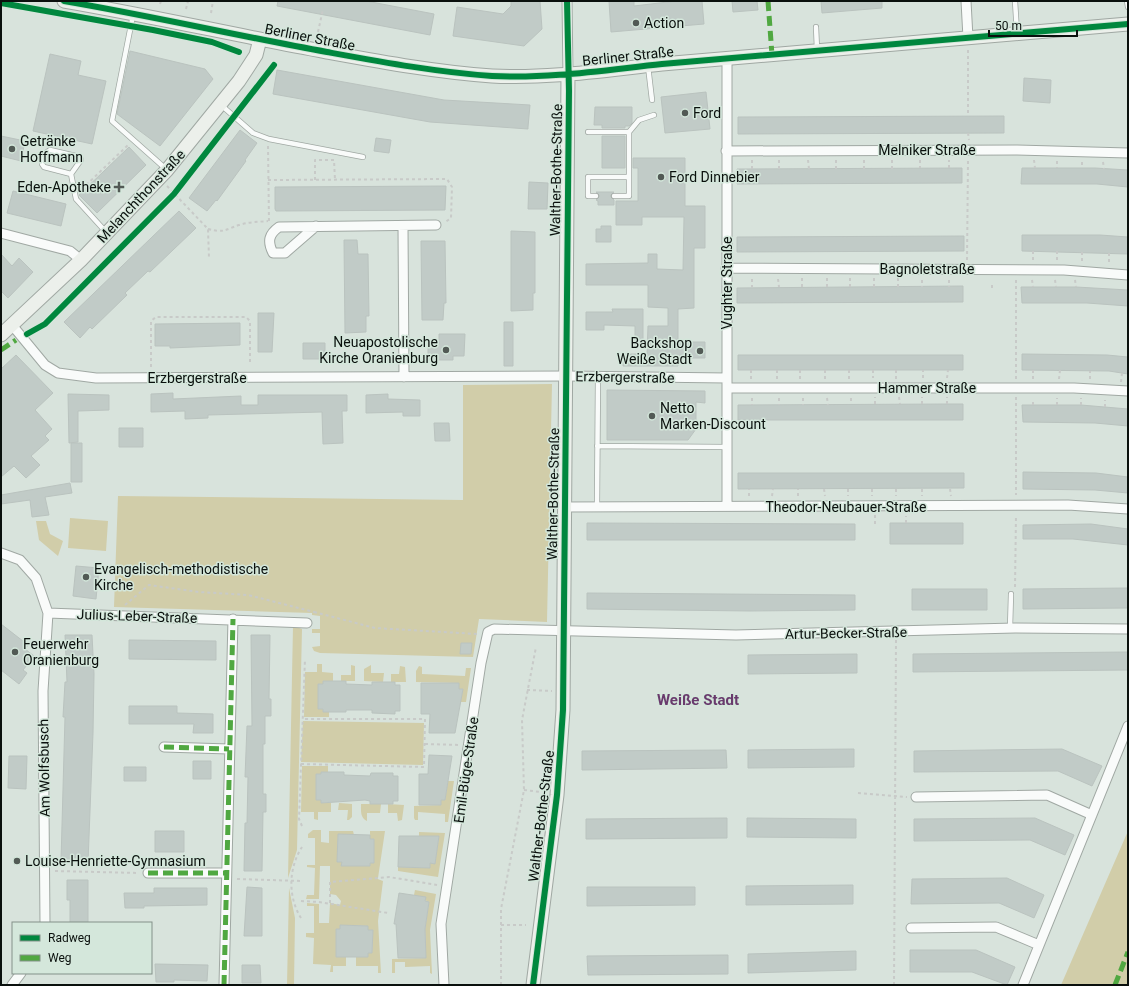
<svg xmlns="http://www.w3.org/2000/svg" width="1129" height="986" viewBox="0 0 1129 986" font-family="Roboto,sans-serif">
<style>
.green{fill:#d1cda9}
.building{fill:#c1cbc7;stroke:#bac3bf}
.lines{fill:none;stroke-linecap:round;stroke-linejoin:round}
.lane-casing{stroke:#a0a8a3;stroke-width:6}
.street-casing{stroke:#a0a8a3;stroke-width:11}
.secondary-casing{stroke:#a0a8a3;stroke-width:15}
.path{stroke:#c8cac8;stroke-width:2;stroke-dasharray:3 3;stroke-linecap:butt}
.lane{stroke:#f9fbfa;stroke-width:4.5}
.street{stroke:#f9fbfa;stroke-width:9}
.secondary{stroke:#ecf0eb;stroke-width:13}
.quiet{stroke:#50a841;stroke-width:5;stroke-dasharray:10 5;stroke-linecap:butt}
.cycleway-casing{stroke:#d4e7db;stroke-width:8}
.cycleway{stroke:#00873e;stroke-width:6}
.poi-dot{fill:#525a55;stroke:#d4e7db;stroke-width:1.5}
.labels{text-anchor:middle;stroke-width:3;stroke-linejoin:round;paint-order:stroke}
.poi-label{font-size:14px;fill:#0a100d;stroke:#d4e7db;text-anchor:start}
.street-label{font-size:14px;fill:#0a100d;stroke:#d4e7db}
.neighbourhood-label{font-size:15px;font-weight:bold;fill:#693a6d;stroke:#d4e7db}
</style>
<rect width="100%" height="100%" fill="#d8e3dc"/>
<path class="green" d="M 552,384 L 547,622 L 479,619 L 473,657 L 320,653 L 314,651 L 312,647 L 320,646 L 320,633 L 312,633 L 312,629 L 320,629 L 320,616 L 312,615 L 312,613 L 114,607 L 118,496 L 463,500 L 463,385 Z
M 70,518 L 108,521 L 106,551 L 68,548 Z
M 36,521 L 46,521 L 50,534 L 63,541 L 58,556 L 39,540 Z
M 293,626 L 302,629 L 297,850 L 288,878 Z
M 317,664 L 322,664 L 322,672 L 333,673 L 333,681 L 323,681 L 323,684 L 318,684 L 318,709 L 323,709 L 323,712 L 329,712 L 329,717 L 304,717 L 305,672 L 317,672 Z
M 351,665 L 355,666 L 355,681 L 341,681 L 341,675 L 351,675 Z
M 371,665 L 371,673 L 384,673 L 383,682 L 364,681 L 364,669 Z
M 400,666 L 405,667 L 406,682 L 391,682 L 391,674 L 399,674 Z
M 419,666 L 422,667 L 422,674 L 465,676 L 466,668 L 471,668 L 466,702 L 460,702 L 463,689 L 459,689 L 459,683 L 416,682 L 416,671 Z
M 303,721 L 424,723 L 423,765 L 301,762 Z
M 302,766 L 328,766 L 328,772 L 321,772 L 321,775 L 316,775 L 316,800 L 321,800 L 321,803 L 331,803 L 331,812 L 318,812 L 318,820 L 314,819 L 314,812 L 301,812 Z
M 448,781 L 454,781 L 448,822 L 445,822 L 445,814 L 418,812 L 418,820 L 415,820 L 414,818 L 414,806 L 441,805 L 441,800 L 445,800 Z
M 339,803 L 352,804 L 352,817 L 349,820 L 347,820 L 348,810 L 338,810 Z
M 361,804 L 381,804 L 380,813 L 367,813 L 367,821 C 360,818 361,811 361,804 Z
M 388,804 L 404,805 L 402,820 L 398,821 L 397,813 L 388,813 Z
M 313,830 L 321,830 L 321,842 L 329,843 L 329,831 L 353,831 L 354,835 L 338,835 L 337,862 L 342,862 L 342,866 L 370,866 L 370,863 L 374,862 L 374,840 L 370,839 L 370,831 L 385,831 L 378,878 L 375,878 L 383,881 L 378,921 L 381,973 L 378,973 L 378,966 L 356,966 L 356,957 L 368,957 L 368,953 L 372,953 L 373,930 L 368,930 L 368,926 L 341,925 L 340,929 L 336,929 L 336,956 L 346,957 L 346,966 L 333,966 L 333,972 L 330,972 L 331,965 L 313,964 L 314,938 L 306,937 L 306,933 L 314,933 L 314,906 L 307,906 L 307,903 L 319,904 L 319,923 L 329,923 L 330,903 L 340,905 L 341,901 L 336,895 L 330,894 L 330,866 L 320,866 L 319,899 L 306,899 L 307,895 L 314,895 L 315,868 L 307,867 L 307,865 L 315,865 L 315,838 L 308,838 L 308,834 Z
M 1128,831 L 1128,985 L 1061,985 Z
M 419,832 L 445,833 L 438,877 L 398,871 L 398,867 L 430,868 L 430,863 L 435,863 L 439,837 L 419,836 Z
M 289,888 L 295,918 L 294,985 L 287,985 Z
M 415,890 L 436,894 L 430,930 L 432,974 L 430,973 L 430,966 L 405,967 L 405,962 L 395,962 L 395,973 L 392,973 L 392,959 L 426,958 L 425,929 L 429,902 L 414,895 Z"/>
<path class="building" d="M 278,1 L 366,1 L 434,14 L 430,35 L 277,6 Z
M 511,1 L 540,1 L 542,29 L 524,46 L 453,36 L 457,7 L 503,14 L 511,6 Z
M 609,1 L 634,1 L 634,6 L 676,1 L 702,1 L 704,24 L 611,32 Z
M 732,1 L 757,1 L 758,10 L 733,12 Z
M 821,1 L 882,1 L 882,8 L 822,13 Z
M 130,51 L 205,69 L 213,79 L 160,146 L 117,114 Z
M 50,54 L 81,61 L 78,75 L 106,81 L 92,144 L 33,131 Z
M 277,70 L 444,100 L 530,105 L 528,127 L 528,129 L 430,122 L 273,94 Z
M 1024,78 L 1051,80 L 1050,103 L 1023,101 Z
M 706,92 L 710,129 L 665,133 L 661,97 Z
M 595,107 L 632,107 L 632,123 L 629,126 L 625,126 L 625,128 L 602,128 L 602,125 L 594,125 Z
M 1004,116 L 1004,133 L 738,134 L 738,117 Z
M 240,130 L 257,143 L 245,160 L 246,161 L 217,201 L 216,200 L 207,211 L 189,198 Z
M 1,136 L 25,141 L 21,161 L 1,156 Z
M 602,136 L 625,136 L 625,168 L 602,168 Z
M 376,138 L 391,140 L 389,153 L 374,151 Z
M 129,147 L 146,165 L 97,213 L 79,195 Z
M 633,158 L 685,158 L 685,206 L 705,206 L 705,248 L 694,248 L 694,308 L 678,309 L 678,342 L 705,342 L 705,358 L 678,358 L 678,366 L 623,366 L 623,354 L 647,354 L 648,326 L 668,326 L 668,308 L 648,307 L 648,285 L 586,285 L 586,264 L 648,263 L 648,254 L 657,254 L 657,269 L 683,270 L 684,217 L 642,217 L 642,225 L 616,225 L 616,201 L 638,201 L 638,168 L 633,168 Z
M 962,168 L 962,183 L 737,184 L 737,169 Z
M 1022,168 L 1095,168 L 1128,170 L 1128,187 L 1097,184 L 1021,184 Z
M 529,182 L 548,183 L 547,209 L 528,209 Z
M 446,186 L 445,210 L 276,211 L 275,209 L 275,187 Z
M 13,191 L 66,204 L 61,226 L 7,213 Z
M 596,192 L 614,192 L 610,196 L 614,200 L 614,205 L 598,205 L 598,201 L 596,200 L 600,196 Z
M 179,211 L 196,228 L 150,272 L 148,271 L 125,293 L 127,295 L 92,329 L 90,327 L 80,338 L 64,322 Z
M 601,226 L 611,226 L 611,242 L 596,242 L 596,229 L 601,229 Z
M 511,231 L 535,232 L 535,293 L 533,293 L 533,310 L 511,311 Z
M 1022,235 L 1100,235 L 1128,237 L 1128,254 L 1022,251 Z
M 964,236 L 964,251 L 737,252 L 737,237 Z
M 344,240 L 357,240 L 358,254 L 368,254 L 369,316 L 366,316 L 366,332 L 345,333 Z
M 421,241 L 445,241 L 446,303 L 444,303 L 443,320 L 422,320 Z
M 1,254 L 12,266 L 19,258 L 33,272 L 8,298 L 1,291 Z
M 963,286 L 963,302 L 737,303 L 737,288 Z
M 1021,287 L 1076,287 L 1128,290 L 1128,306 L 1087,303 L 1022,303 Z
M 612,309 L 643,309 L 643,345 L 635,345 L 635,326 L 604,325 L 604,330 L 586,330 L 586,312 L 613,312 Z
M 258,313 L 274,313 L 272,352 L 258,352 Z
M 504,322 L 513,322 L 513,366 L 504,366 Z
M 240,323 L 240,345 L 170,348 L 170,346 L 155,346 L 155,324 Z
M 439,334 L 465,334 L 464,356 L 453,356 L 453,360 L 428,360 L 428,345 L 439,345 Z
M 303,343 L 325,343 L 325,359 L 303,359 Z
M 1022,354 L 1107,355 L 1128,357 L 1128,374 L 1109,371 L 1022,370 Z
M 16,355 L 53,393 L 35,410 L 52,429 L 45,436 L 49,440 L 31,456 L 40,465 L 26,478 L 14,466 L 1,477 L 1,369 Z
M 738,355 L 963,355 L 963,370 L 738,370 Z
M 607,390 L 705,391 L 705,403 L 696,402 L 696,429 L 688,440 L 607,440 Z
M 173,393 L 173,399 L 241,396 L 241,405 L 258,405 L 258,395 L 347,395 L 347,411 L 342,411 L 343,443 L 323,444 L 322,412 L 208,415 L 208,418 L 185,419 L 185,411 L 151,412 L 151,394 Z
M 68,394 L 109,395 L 109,410 L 78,411 L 78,442 L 69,443 Z
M 388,394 L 388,399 L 420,400 L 420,416 L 403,416 L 403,412 L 366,413 L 366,395 Z
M 947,404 L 963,404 L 963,420 L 738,420 L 738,405 Z
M 1022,405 L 1081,405 L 1128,409 L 1128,426 L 1095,423 L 1023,422 Z
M 434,423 L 449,423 L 450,441 L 435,441 Z
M 119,428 L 143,428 L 143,447 L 119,447 Z
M 71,443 L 82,443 L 82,482 L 71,482 Z
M 1023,472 L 1096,473 L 1128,477 L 1128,493 L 1095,490 L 1023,489 Z
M 738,473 L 964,473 L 964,488 L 738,489 Z
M 70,483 L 72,493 L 45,497 L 49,515 L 32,517 L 30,500 L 1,504 L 1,495 Z
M 587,523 L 855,524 L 855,540 L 587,540 Z
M 890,523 L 963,523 L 963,544 L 890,544 Z
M 1091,524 L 1128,529 L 1128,545 L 1073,539 L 1023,539 L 1023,525 Z
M 76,566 L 99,568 L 96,599 L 73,596 Z
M 1128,588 L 1128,608 L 1023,609 L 1023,589 Z
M 912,589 L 987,589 L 987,610 L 912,610 Z
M 587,593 L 855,595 L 855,610 L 750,611 L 587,609 Z
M 1,624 L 28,645 L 25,649 L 34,656 L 23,670 L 27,673 L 19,684 L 1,670 Z
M 65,635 L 92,635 L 94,674 L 93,733 L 88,863 L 61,861 L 65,717 L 63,717 L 65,682 L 67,682 Z
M 251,635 L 270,635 L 269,699 L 271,699 L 271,716 L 265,716 L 265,744 L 263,744 L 263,794 L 266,794 L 266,812 L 263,812 L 262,871 L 244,871 L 245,823 L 247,823 L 248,777 L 245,777 L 247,726 L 252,726 Z
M 129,640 L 216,641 L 216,660 L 129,659 Z
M 461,643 L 472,643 L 471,654 L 460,654 Z
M 1128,652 L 1128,670 L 913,672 L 913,654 Z
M 857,654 L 857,673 L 748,674 L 748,655 Z
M 323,681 L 346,681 L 346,684 L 372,685 L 372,682 L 395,682 L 395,685 L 400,685 L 400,711 L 395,711 L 395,714 L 372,713 L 372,710 L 346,710 L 346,712 L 323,712 L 323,709 L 318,709 L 318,684 L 323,684 Z
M 421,683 L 459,683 L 459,689 L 463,689 L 455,733 L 429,733 L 430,714 L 421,714 Z
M 129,706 L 177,706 L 177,713 L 213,714 L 213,733 L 193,733 L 194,724 L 129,724 Z
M 854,749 L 854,767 L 748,768 L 748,750 Z
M 1062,749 L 1102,766 L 1092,786 L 1058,771 L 914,772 L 914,751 Z
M 726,750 L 727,768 L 582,770 L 582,751 Z
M 429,755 L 452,756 L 445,800 L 441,800 L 441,805 L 419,805 L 419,774 L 428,774 Z
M 9,756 L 27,756 L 26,789 L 8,788 Z
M 193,761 L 211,761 L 211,779 L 193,779 Z
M 124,767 L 146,767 L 146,781 L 124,781 Z
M 321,772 L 344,772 L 344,775 L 370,776 L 371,773 L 393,773 L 393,776 L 398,776 L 398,801 L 393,801 L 393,804 L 370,804 L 370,801 L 365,800 L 321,803 L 321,800 L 316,800 L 316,774 L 321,774 Z
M 727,818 L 727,838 L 586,839 L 586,819 Z
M 747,818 L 856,819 L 856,838 L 747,837 Z
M 1035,818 L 1074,835 L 1065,855 L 1030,840 L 914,841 L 914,819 Z
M 155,831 L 184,831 L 184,852 L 155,852 Z
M 338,834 L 370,835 L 370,839 L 374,839 L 374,863 L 370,863 L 370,866 L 341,866 L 342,862 L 337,862 Z
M 399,836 L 439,836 L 435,864 L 430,863 L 430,868 L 398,867 Z
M 1007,878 L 1044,895 L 1034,918 L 999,903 L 911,904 L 912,879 Z
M 67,880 L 88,880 L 88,923 L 70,923 L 70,900 L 67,900 Z
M 853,885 L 853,904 L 746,905 L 746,886 Z
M 247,887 L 262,888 L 262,936 L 244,936 Z
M 587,887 L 695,887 L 695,905 L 587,906 Z
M 154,888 L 207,888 L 207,905 L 144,906 L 144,908 L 125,908 L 124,893 L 154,893 Z
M 399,893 L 426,897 L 425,901 L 429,902 L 425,929 L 426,958 L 398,958 L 396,924 L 394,924 Z
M 340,925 L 368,926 L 368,930 L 373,930 L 372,953 L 368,953 L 368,957 L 336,957 L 336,929 L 340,929 Z
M 910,950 L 976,950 L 1015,967 L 1007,985 L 972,972 L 910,972 Z
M 856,951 L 856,970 L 748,973 L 748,954 Z
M 728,955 L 728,974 L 588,975 L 587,956 Z
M 155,964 L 208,965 L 207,981 L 174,980 L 174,982 L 156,982 Z
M 242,965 L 260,965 L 261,983 L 242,983 Z"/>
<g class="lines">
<defs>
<path id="lane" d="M 1015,1 L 1017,33
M 1127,1 L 1128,7
M 133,15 L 112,121 L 166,169
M 816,27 L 817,49
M 648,66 L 652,100
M 221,105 L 253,133 L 269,139 L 363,157
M 588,132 L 629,132
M 71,174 L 81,160 L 80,157 L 50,150 L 43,155 L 42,164 L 44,167 L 71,174 L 76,199 L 106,232
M 596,196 L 588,196 L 588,177 L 629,177 L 629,132 L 639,120 L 654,115
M 614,196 L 629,196 L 629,177
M 597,446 L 727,447
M 597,507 L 598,376
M 1010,628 L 1011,594"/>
<path id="street" d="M 567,1 L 568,74
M 966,1 L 968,38
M 727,59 L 727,506
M 726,151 L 1017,150 L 1128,153
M 316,226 L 285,253 L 273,253 C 267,241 269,234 279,227 L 436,225
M 403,226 L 404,377
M 1,233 L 70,251 L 81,260
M 726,268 L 1064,270 L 1128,275
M 12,325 L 45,365 L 58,373 L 96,378 L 566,376 L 727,378
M 727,388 L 1074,388 L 1128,391
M 564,507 L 1068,505 L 1128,509
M 1,553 L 20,560 L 36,578 L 48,613 L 43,691 L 45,923
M 48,613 L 307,623
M 164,747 L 229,749
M 916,797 L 1047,795 L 1092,815
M 148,873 L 226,873
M 911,928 L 996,927 L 1039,945
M 12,985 L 21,973
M 224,985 L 233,619
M 444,985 L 441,924 L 481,663 L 488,632 L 494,629 L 736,635 L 1015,628 L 1128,629
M 1023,985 L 1128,726"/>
<path id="secondary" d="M 64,1 C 152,16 239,36 327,52 C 382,62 436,72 492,76 C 549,79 605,70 662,64 L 1128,24
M 1,335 L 81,260 L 167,170 L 239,81 L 256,55 L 260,39
M 533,985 L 557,795 L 563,710 L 568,74"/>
</defs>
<use href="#lane" class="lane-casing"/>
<use href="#street" class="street-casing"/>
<use href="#secondary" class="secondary-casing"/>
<path class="path" d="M 160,4 L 161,1
M 186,9 L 188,1
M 211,13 L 213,1
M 318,32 L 323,9
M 968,50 L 968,116
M 968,133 L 969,140
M 268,146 L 269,223
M 808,160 L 809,169
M 892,160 L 892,169
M 920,160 L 920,168
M 1034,160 L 1035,168
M 1057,161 L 1057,168
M 1082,162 L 1082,168
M 1103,162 L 1104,169
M 949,168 L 949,160
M 752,169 L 752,160
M 779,169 L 779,160
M 836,169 L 836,160
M 864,169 L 864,160
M 268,180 L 447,179 L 452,187 L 451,218 L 444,223
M 315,180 L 315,160 L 334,160 L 335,180
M 167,186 L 208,229 L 209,258
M 82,189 L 128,145
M 208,229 C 225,233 224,230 239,225 C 248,222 258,222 268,221
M 1057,251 L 1057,260
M 1082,252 L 1082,261
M 967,260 L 968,160
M 1033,260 L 1033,251
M 1109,262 L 1109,253
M 802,278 L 802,287
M 827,278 L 827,287
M 850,278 L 850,287
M 874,278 L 874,287
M 898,278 L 898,287
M 752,279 L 752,287
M 778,279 L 779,287
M 922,280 L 922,287
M 949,280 L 949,287
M 1032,280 L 1033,287
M 1055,280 L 1056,287
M 1075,280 L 1076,287
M 992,288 L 992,282
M 151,367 L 151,321 L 156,317 L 246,317 L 250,321 L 250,364
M 751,370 L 751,379
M 825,370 L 825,379
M 849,370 L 849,379
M 873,370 L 873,378
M 923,378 L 923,370
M 947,378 L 948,370
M 777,379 L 777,370
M 800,379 L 800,370
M 896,379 L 896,370
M 1016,379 L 1016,279
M 1033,379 L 1033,370
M 1059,379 L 1060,370
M 1090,379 L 1090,371
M 1121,382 L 1122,373
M 899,397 L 900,404
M 1016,397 L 1016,495
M 752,398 L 752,405
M 779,398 L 779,405
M 803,398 L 803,405
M 827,398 L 828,405
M 851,398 L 851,404
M 875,404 L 875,397
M 922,404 L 922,397
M 947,404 L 947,397
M 1033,405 L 1033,399
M 1057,405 L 1057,398
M 1081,405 L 1081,398
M 1105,407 L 1105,400
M 824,489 L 825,496
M 848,489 L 848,496
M 872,489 L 872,496
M 896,489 L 896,496
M 922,489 L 922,496
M 950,489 L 951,496
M 749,496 L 749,489
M 772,496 L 773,489
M 798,496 L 798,489
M 875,515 L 875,524
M 906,523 L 906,516
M 1015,587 L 1016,515
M 125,605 L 149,585 L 199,592 L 248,595 L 314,612
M 314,612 L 375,628 L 477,634
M 527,690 L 552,691
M 425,744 L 460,745
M 301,764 L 424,767 L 425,719 L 303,719
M 524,790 L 541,792
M 858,793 L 907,797
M 302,826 L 299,819 L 305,659
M 55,871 L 139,873
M 237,879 L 302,881
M 301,901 L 319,902 L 388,913
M 330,903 L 330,882 L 389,877 L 437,885
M 301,918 C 288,897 288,869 302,847
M 501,925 L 526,925
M 501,985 L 501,909 L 524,790 L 522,720 L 536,647
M 894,985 L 896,640"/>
<use href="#lane" class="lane"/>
<use href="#street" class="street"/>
<use href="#secondary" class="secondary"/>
<path class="quiet" d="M 768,1 L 772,55
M 1,350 L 16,340
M 164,747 L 229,749
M 148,873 L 226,873
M 224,985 L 233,619
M 1115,985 L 1128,952"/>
<defs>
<path id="cycleway" d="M 64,1 C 152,16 239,36 327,52 C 382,62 436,72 492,76 C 549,79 605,70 662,64 L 1128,24
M 1,3 L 153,30 L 212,42 L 239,52
M 27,334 L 45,324 L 174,194 L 274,65
M 533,985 L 557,795 L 563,710 L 569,91 L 567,1"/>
</defs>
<use href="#cycleway" class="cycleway-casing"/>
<use href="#cycleway" class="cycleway"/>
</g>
<g class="poi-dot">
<circle cx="636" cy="23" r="4"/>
<circle cx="685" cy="113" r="4"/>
<circle cx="12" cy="149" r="4"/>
<circle cx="661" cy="177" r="4"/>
<path d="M117 181h4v4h4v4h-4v4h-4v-4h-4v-4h4z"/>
<circle cx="446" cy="350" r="4"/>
<circle cx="700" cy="351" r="4"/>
<circle cx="652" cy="416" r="4"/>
<circle cx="86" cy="577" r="4"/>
<circle cx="15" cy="652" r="4"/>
<circle cx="17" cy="861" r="4"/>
</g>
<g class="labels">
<g class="poi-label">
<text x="644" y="28">Action</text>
<text x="693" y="118">Ford</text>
<text x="20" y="146">Getränke<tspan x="20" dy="16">Hoffmann</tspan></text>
<text x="669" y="182">Ford Dinnebier</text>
<text x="111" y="192" text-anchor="end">Eden-Apotheke</text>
<text x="438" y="347" text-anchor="end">Neuapostolische<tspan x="438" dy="16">Kirche Oranienburg</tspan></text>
<text x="692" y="348" text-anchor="end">Backshop<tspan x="692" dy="16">Weiße Stadt</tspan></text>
<text x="660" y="413">Netto<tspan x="660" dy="16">Marken-Discount</tspan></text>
<text x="94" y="574">Evangelisch-methodistische<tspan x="94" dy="16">Kirche</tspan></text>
<text x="23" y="649">Feuerwehr<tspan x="23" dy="16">Oranienburg</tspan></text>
<text x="25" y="866">Louise-Henriette-Gymnasium</text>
</g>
<g class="street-label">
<text transform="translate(310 37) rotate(11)" y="5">Berliner Straße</text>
<text transform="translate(628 56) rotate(-6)" y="5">Berliner Straße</text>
<text x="927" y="155">Melniker Straße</text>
<text transform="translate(556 170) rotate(-89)" y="5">Walther-Bothe-Straße</text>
<text transform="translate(141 196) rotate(-47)" y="5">Melanchthonstraße</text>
<text x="927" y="274">Bagnoletstraße</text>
<text transform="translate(727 283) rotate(-90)" y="5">Vughter Straße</text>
<text transform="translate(625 377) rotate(1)" y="5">Erzbergerstraße</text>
<text x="197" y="383">Erzbergerstraße</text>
<text x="927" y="393">Hammer Straße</text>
<text transform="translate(553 494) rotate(-89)" y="5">Walther-Bothe-Straße</text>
<text x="846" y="512">Theodor-Neubauer-Straße</text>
<text transform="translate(137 616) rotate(2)" y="5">Julius-Leber-Straße</text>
<text transform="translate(846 633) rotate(-1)" y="5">Artur-Becker-Straße</text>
<text transform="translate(44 768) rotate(-91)" y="5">Am Wolfsbusch</text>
<text transform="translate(466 770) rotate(-82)" y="5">Emil-Büge-Straße</text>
<text transform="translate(541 816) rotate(-83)" y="5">Walther-Bothe-Straße</text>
</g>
<g class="neighbourhood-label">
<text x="698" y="705">Weiße Stadt</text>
</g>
</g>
<rect width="1129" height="986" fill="none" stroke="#0a100d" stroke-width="4"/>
<rect x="12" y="922" width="140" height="52" fill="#d4e7db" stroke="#839189"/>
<rect x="20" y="935" width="20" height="6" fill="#00873e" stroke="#839189"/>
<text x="48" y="942" font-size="12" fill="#0a100d">Radweg</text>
<rect x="20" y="955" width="20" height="6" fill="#50a841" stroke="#839189"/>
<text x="48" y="962" font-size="12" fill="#0a100d">Weg</text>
<path d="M989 30v6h88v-6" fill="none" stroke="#0a100d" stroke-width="2"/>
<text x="995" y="30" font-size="12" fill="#0a100d" stroke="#d4e7db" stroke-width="3" paint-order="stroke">50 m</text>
</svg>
